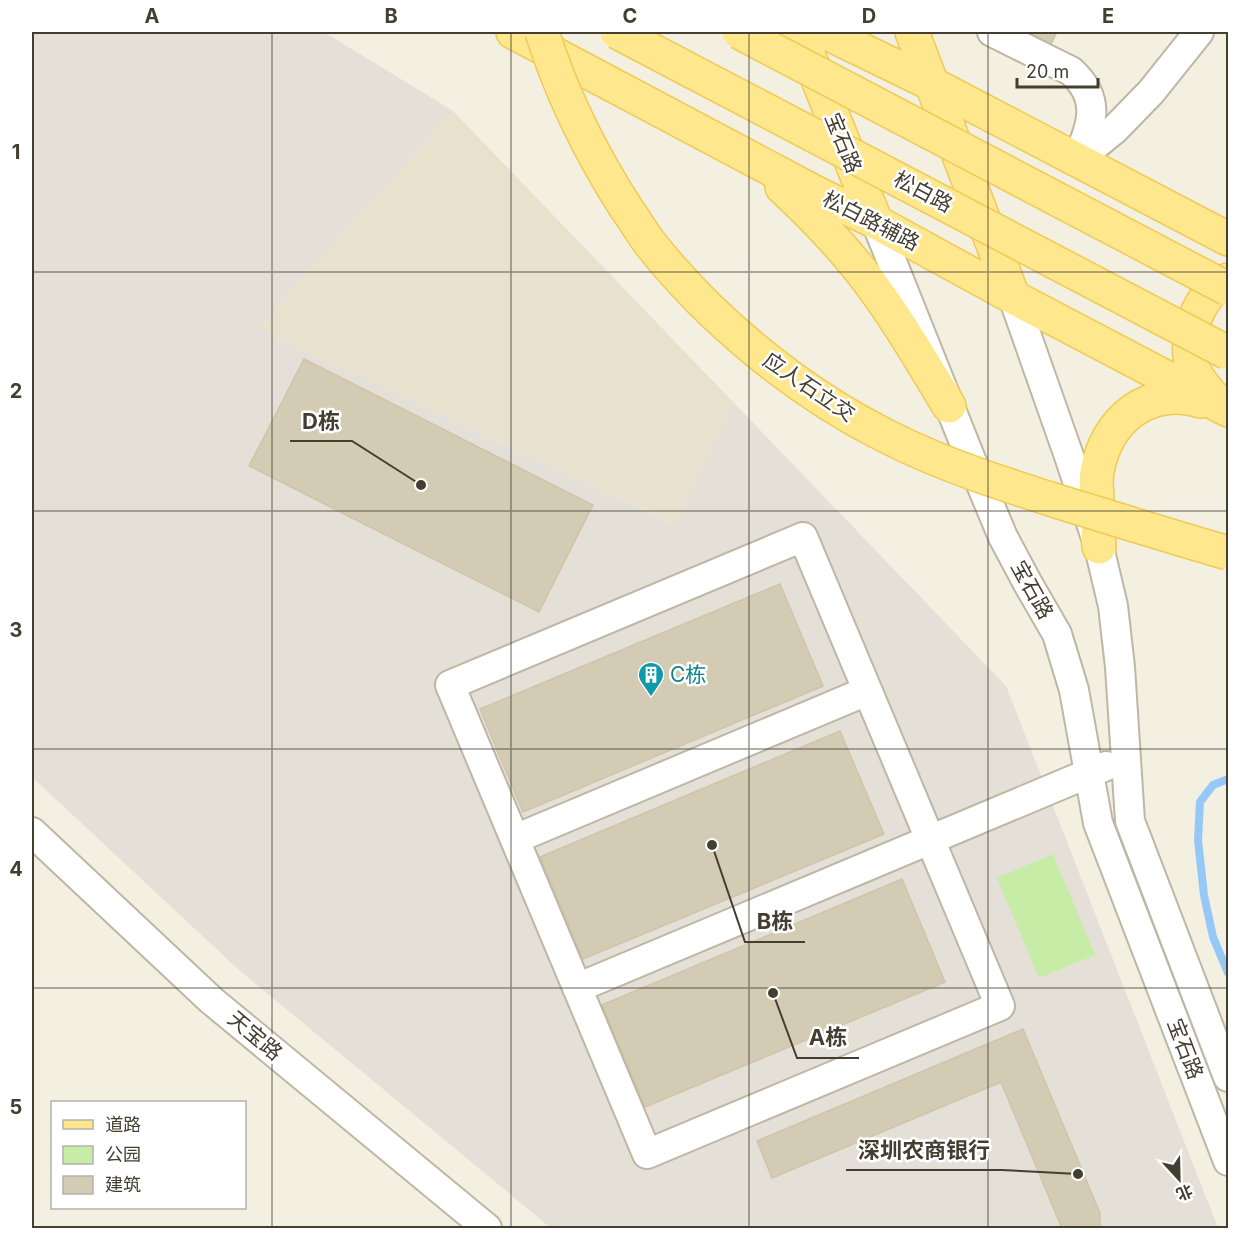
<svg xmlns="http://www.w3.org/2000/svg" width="1260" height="1260" viewBox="0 0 1260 1260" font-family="Inter,'Noto Sans SC',sans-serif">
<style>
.residential{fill:#e7e1ce}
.industrial{fill:#e4dfd7}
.green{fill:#c7eca5}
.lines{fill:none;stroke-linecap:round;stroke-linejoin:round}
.stream{stroke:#96c8f7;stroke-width:8}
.building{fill:#d4cbb5;stroke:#d0c4a8;stroke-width:1.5}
.minor-casing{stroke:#beb7a3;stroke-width:32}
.major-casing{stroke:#efcb53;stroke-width:36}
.minor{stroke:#fff;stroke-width:28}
.major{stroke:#ffe78e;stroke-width:33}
.major-bridge-casing{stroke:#efcb53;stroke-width:36;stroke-linecap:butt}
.major-bridge{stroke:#ffe78e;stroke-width:33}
.grid{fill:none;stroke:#443e31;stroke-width:1.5;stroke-opacity:0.55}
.labels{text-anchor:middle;stroke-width:5;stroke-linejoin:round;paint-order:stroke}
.street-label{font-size:21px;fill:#443e31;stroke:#fff}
.culture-label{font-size:21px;fill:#0d838f;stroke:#fff;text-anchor:start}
.leader{fill:none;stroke:#443e31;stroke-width:2}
.callout-dot{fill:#443e31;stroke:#fff;stroke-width:2}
.callout-label{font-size:22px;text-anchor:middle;font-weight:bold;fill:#443e31;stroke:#fff;stroke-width:5;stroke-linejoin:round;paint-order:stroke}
.neatline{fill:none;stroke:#443e31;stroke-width:2}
.grid-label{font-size:20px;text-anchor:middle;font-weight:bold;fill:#443e31}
</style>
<rect width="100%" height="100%" fill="#f3efe1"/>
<path class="residential" d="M 453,111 L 733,402 L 675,524 L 258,328 Z"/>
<path class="industrial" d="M 32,32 L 324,32 L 453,111 L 258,328 L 674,524 L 733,402 L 1006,686 L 1218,1228 L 551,1228 L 238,969 L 32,777 Z"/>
<path class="green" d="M 1053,854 L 1095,955 L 1039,978 L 997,878 Z"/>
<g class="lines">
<path class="stream" d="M 1228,779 L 1213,785 L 1200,802 L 1198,840 L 1204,895 L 1213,937 L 1228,973"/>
</g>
<path class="building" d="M 1010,32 L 1057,32 L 1048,50 Z
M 304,359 L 593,505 L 539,612 L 249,466 Z
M 780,584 L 823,686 L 523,812 L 480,709 Z
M 840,731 L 884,834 L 583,959 L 540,857 Z
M 902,879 L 945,982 L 645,1107 L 602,1005 Z
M 1023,1029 L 1095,1201 L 1100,1213 L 1100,1228 L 1057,1228 L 1061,1226 L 1001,1082 L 772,1178 L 757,1141 Z"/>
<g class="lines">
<defs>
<path id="minor" d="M 992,32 L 1071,71 C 1103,100 1091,126 1077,160
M 1077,160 L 1114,130 L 1151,92 L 1199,32
M 876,222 L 980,482 L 1003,537 L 1027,582 L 1057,634 L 1074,690 L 1098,823 L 1228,1161
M 1013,297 L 1069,456 L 1099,547 L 1113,606 L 1120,667 L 1130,821 L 1228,1077
M 803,537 L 1000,1006 L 647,1154 L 450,685 Z
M 32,832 L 211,1000 L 487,1228
M 515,839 L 867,691
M 577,988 L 1106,766"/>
<path id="major" d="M 513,32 L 816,193 L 876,222 L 1013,297 L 1228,410
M 799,32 L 831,112 L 876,222
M 825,32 L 932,84 L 1228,239
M 912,32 L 1013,297
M 782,187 C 810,213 837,241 861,271 C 894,313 921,360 949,406
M 1218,402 C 1208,392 1199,382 1193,369 C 1182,339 1198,293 1228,280
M 1099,547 C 1098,531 1098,516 1097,500 C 1097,491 1095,481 1097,472 C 1106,420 1148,385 1201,401"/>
</defs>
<use href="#minor" class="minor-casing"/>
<use href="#major" class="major-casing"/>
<use href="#minor" class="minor"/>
<use href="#major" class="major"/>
<defs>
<path id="major-bridge" d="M 542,32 C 562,95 590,152 626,208 C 634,219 641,231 649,242 C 711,321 798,392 888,437 C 943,465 1003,484 1063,503 C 1118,520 1173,537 1228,553
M 617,32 L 1228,353
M 739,32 L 1228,289"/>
</defs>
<use href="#major-bridge" class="major-bridge-casing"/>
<use href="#major-bridge" class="major-bridge"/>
</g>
<path class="grid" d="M 272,32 L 272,1228M 511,32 L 511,1228M 749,32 L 749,1228M 988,32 L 988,1228M 32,272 L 1228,272M 32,511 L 1228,511M 32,749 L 1228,749M 32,988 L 1228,988"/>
<defs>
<symbol id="building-pin" viewBox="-11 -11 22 30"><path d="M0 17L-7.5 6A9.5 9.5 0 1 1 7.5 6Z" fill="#0f9aa8" stroke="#fff"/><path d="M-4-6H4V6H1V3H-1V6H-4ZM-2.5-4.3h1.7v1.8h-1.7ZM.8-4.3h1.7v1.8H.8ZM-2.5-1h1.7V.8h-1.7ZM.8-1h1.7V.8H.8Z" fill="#fff"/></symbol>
</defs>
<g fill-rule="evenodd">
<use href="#building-pin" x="636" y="660" width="30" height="40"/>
</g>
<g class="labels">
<g class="street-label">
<text transform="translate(843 143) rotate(68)" y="7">宝石路</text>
<text transform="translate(923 192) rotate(28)" y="7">松白路</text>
<text transform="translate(871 221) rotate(27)" y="7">松白路辅路</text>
<text transform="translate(809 387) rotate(34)" y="7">应人石立交</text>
<text transform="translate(1032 590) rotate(61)" y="7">宝石路</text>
<text transform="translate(255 1036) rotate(40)" y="7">天宝路</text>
<text transform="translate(1185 1049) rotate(69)" y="7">宝石路</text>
</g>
<g class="culture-label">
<text x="670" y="682">C栋</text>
</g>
</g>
<path class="leader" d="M421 485L352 441H290M712 845L745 942H805M773 993L797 1058H859M1078 1174L1002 1170H846"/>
<g class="callout-dot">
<circle cx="421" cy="485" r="6"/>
<circle cx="712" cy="845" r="6"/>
<circle cx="773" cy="993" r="6"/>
<circle cx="1078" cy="1174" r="6"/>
</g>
<g class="callout-label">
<text x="321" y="429">D栋</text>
<text x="775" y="929">B栋</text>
<text x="828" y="1045">A栋</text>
<text x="924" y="1158">深圳农商银行</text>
</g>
<rect width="1260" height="1260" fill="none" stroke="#ffffff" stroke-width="66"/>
<rect x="51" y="1101" width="195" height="108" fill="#ffffff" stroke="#b4b2ad" stroke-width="1.5"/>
<rect x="63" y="1120" width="30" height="9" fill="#ffe78e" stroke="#b4b2ad" stroke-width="1.5"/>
<text x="105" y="1131" font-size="18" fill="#443e31">道路</text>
<rect x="63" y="1146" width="30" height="18" fill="#c7eca5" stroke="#b4b2ad" stroke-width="1.5"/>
<text x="105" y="1161" font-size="18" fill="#443e31">公园</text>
<rect x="63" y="1176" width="30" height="18" fill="#d4cbb5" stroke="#b4b2ad" stroke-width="1.5"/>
<text x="105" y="1191" font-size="18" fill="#443e31">建筑</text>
<g transform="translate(1179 1179) rotate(158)" stroke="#ffffff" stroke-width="4.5" paint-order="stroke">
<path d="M0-4.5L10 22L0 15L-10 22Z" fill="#443e31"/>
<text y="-9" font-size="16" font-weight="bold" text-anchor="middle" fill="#443e31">北</text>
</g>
<path d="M1017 78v9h81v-9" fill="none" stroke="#443e31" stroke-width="3"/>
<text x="1026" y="78" font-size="18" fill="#443e31" stroke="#ffffff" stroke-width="4.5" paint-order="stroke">20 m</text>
<rect x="33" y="33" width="1194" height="1194" class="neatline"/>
<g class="grid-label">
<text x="152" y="23">A</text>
<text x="391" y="23">B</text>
<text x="630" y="23">C</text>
<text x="869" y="23">D</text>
<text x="1108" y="23">E</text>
<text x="16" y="159">1</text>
<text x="16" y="398">2</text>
<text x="16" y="637">3</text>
<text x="16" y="876">4</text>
<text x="16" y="1114">5</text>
</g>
</svg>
